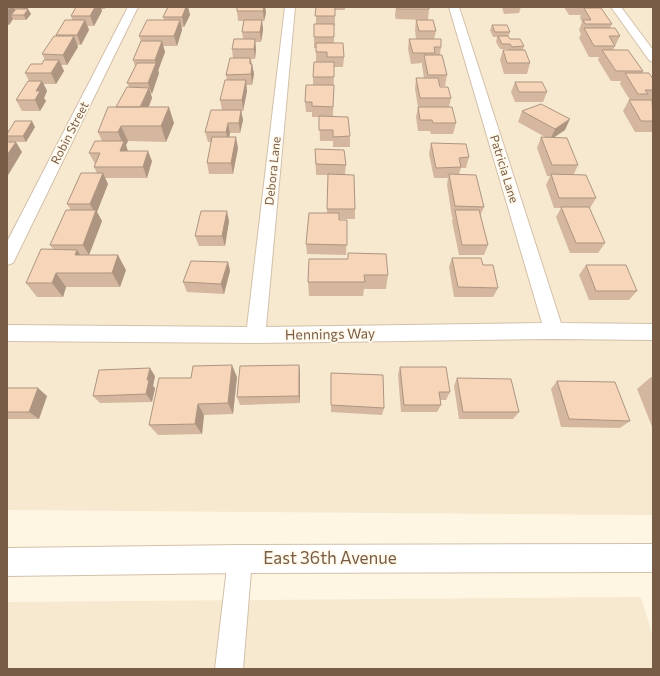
<svg xmlns="http://www.w3.org/2000/svg" width="660" height="676" viewBox="0 0 660 676" font-family="Commissioner,sans-serif">
<style>
.residential{fill:#f7e8d0}
.lines{fill:none;stroke-linecap:round;stroke-linejoin:round}
.minor-casing{stroke:#d3c0aa;stroke-width:2}
.tertiary-casing{stroke:#d3c0aa;stroke-width:2}
.minor{fill:#fff;fill-rule:evenodd}
.tertiary{fill:#fff;fill-rule:evenodd}
.wall{fill:#d4b79e}
.shaded-wall{fill:#ad9581}
.building{fill:#f7d5b8;stroke:#ad9581}
.labels{text-anchor:middle;stroke-width:3.5;stroke-linejoin:round;paint-order:stroke}
.far-street-label{font-size:12px;fill:#795c46;stroke:#fff9eb}
.street-label{font-size:14px;fill:#795c46;stroke:#fff9eb}
.near-street-label{font-size:17px;fill:#795c46;stroke:#fff9eb}
</style>
<rect width="100%" height="100%" fill="#fef6e3"/>
<path class="residential" d="M 7,7 L 653,7 L 653,515 L 7,510 Z
M 641,597 L 653,637 L 653,669 L 7,669 L 7,602 Z"/>
<g class="lines">
<defs>
<path id="minor" d="M 128,7 L 138,7 L 15,259 L 13,263 L 7,265 L 7,242 Z
M 285,7 L 295,7 L 266,327 L 542,323 L 449,7 L 459,7 L 561,323 L 653,324 L 653,340 L 554,339 L 256,343 L 7,341 L 7,325 L 247,327 Z
M 611,7 L 621,7 L 653,50 L 653,62 L 649,60 Z
M 240,547 L 249,550 L 252,559 L 243,669 L 215,669 L 228,559 L 231,550 Z"/>
<path id="tertiary" d="M 653,544 L 653,572 L 240,573 L 7,576 L 7,548 L 240,545 Z"/>
</defs>
<use href="#minor" class="minor-casing"/>
<use href="#tertiary" class="tertiary-casing"/>
<use href="#minor" class="minor"/>
<use href="#tertiary" class="tertiary"/>
</g>
<path class="wall" d="M 7,7 L 29,7 L 27,9 L 28,9 L 31,14 L 26,20 L 14,20 L 13,19 L 9,25 L 7,25 Z
M 76,7 L 105,7 L 105,9 L 101,9 L 102,11 L 94,26 L 88,26 L 89,30 L 81,45 L 77,45 L 78,47 L 67,65 L 61,65 L 64,71 L 56,84 L 44,84 L 47,91 L 44,98 L 46,101 L 40,111 L 22,111 L 16,100 L 29,81 L 25,73 L 42,64 L 45,60 L 42,54 L 56,36 L 56,35 L 72,20 L 71,16 Z
M 168,7 L 188,7 L 190,15 L 184,27 L 182,27 L 182,30 L 177,46 L 163,46 L 165,52 L 158,71 L 159,73 L 151,94 L 152,98 L 149,107 L 174,123 L 166,142 L 128,141 L 126,145 L 128,151 L 152,161 L 147,178 L 105,178 L 108,184 L 97,212 L 102,221 L 89,255 L 126,270 L 120,287 L 66,287 L 63,297 L 37,297 L 26,283 L 53,249 L 50,245 L 71,210 L 67,204 L 97,173 L 94,167 L 96,164 L 95,164 L 89,153 L 102,141 L 98,132 L 116,107 L 129,87 L 127,83 L 135,66 L 133,60 L 141,41 L 139,36 L 164,20 L 163,17 Z
M 265,7 L 266,13 L 264,21 L 262,21 L 263,30 L 261,42 L 255,42 L 256,49 L 255,59 L 251,59 L 254,74 L 252,85 L 246,85 L 247,91 L 243,111 L 241,111 L 243,120 L 240,133 L 230,133 L 229,137 L 238,148 L 233,174 L 209,174 L 207,163 L 211,142 L 208,142 L 205,132 L 222,110 L 220,100 L 227,80 L 226,75 L 233,58 L 232,49 L 243,39 L 242,32 L 244,21 L 238,21 L 237,11 Z
M 316,7 L 345,7 L 345,10 L 335,10 L 335,26 L 334,26 L 334,43 L 344,57 L 343,67 L 334,67 L 333,116 L 350,136 L 350,147 L 333,147 L 333,141 L 320,141 L 319,117 L 312,117 L 312,112 L 306,112 L 305,102 L 313,85 L 313,77 L 316,62 L 316,48 L 314,48 L 314,37 L 316,24 Z
M 396,7 L 429,9 L 428,20 L 396,19 L 395,16 Z
M 502,7 L 521,7 L 519,13 L 504,14 Z
M 564,7 L 602,7 L 601,8 L 612,24 L 610,28 L 620,36 L 613,50 L 643,71 L 642,73 L 653,79 L 653,132 L 635,132 L 623,111 L 629,100 L 630,100 L 620,84 L 621,81 L 611,81 L 598,60 L 599,57 L 589,57 L 579,38 L 581,34 L 579,30 L 582,22 L 580,18 L 581,15 L 569,15 Z
M 416,20 L 436,31 L 434,39 L 441,47 L 440,55 L 447,75 L 445,86 L 439,86 L 451,98 L 449,107 L 456,123 L 453,134 L 431,134 L 430,131 L 418,131 L 416,117 L 418,107 L 415,89 L 416,78 L 424,78 L 422,65 L 422,63 L 411,64 L 408,49 L 409,39 L 416,39 L 415,30 Z
M 492,25 L 510,32 L 508,37 L 510,39 L 524,46 L 523,50 L 530,63 L 527,74 L 504,74 L 500,60 L 503,50 L 509,50 L 508,49 L 500,49 L 496,42 L 497,37 L 493,37 L 490,30 Z
M 515,82 L 547,92 L 543,102 L 515,102 L 511,92 Z
M 522,111 L 565,130 L 554,137 L 578,165 L 574,174 L 596,198 L 590,208 L 589,208 L 605,243 L 598,253 L 570,253 L 556,217 L 561,208 L 554,208 L 546,185 L 550,176 L 547,176 L 537,148 L 541,137 L 545,137 L 518,122 Z
M 35,127 L 26,142 L 9,142 L 7,139 L 7,134 Z
M 431,143 L 469,157 L 466,168 L 461,168 L 459,174 L 484,207 L 480,216 L 488,245 L 484,255 L 459,255 L 452,221 L 453,217 L 452,217 L 447,185 L 448,178 L 434,178 L 429,154 Z
M 315,149 L 346,165 L 345,174 L 355,209 L 355,219 L 339,219 L 339,220 L 347,220 L 346,255 L 307,254 L 306,244 L 327,213 L 328,175 L 316,175 Z
M 229,221 L 225,246 L 199,246 L 195,236 Z
M 452,258 L 483,265 L 498,288 L 493,297 L 454,297 L 449,267 Z
M 309,259 L 388,275 L 386,289 L 364,289 L 363,296 L 309,296 L 308,282 Z
M 228,262 L 230,271 L 224,294 L 187,292 L 183,282 Z
M 586,265 L 637,291 L 629,300 L 589,300 L 579,275 Z
M 299,365 L 300,373 L 300,403 L 240,405 L 237,397 Z
M 400,367 L 450,392 L 446,400 L 440,400 L 441,405 L 437,412 L 401,412 L 398,375 Z
M 331,373 L 384,408 L 382,415 L 331,412 Z
M 155,376 L 153,386 L 155,388 L 152,402 L 100,403 L 93,396 Z
M 237,377 L 233,414 L 204,415 L 202,434 L 158,435 L 149,425 Z
M 651,377 L 653,377 L 653,429 L 637,389 Z
M 457,378 L 519,412 L 513,419 L 459,419 L 454,386 Z
M 557,381 L 630,421 L 620,428 L 561,427 L 551,389 Z
M 7,388 L 47,396 L 39,419 L 7,419 Z"/>
<path class="shaded-wall" d="M 10,7 L 14,7 L 18,14 L 11,15 L 13,19 L 9,25 L 7,22 L 7,11 Z
M 22,7 L 29,7 L 25,12 Z
M 95,7 L 101,7 L 102,11 L 94,26 L 90,16 Z
M 186,7 L 188,7 L 190,15 L 184,27 L 182,17 Z
M 264,7 L 265,7 L 266,13 L 264,21 L 263,11 Z
M 28,9 L 31,14 L 26,20 L 24,15 Z
M 85,20 L 89,30 L 81,45 L 77,35 Z
M 180,20 L 182,30 L 177,46 L 174,36 Z
M 262,20 L 263,30 L 261,42 L 260,32 Z
M 74,36 L 78,47 L 67,65 L 63,55 Z
M 255,39 L 256,49 L 255,59 L 254,49 Z
M 162,41 L 165,52 L 158,71 L 155,60 Z
M 250,58 L 252,68 L 252,64 L 254,74 L 252,85 L 250,64 Z
M 59,60 L 64,71 L 56,84 L 51,73 Z
M 156,63 L 159,73 L 152,94 L 148,83 Z
M 246,80 L 247,91 L 243,111 L 242,100 Z
M 42,81 L 47,91 L 44,98 L 46,101 L 40,111 L 35,100 L 36,91 Z
M 149,88 L 152,98 L 144,118 L 140,108 Z
M 169,107 L 174,123 L 166,142 L 161,126 Z
M 241,110 L 243,120 L 240,133 L 239,123 Z
M 570,119 L 565,130 L 550,140 L 555,129 Z
M 32,121 L 35,127 L 26,142 L 23,136 Z
M 228,123 L 230,133 L 228,142 L 226,132 Z
M 121,126 L 128,141 L 126,145 L 128,152 L 120,151 L 123,144 L 118,132 Z
M 236,137 L 238,148 L 233,174 L 231,163 Z
M 16,142 L 22,152 L 7,177 L 7,155 Z
M 148,151 L 152,161 L 147,178 L 143,167 Z
M 103,173 L 108,184 L 97,212 L 102,221 L 89,255 L 83,245 L 95,213 L 90,204 Z
M 227,211 L 229,221 L 225,246 L 222,236 Z
M 77,250 L 86,264 L 75,255 Z
M 118,255 L 126,270 L 120,287 L 112,273 Z
M 228,262 L 230,271 L 224,294 L 221,284 Z
M 56,273 L 66,287 L 63,297 L 52,283 Z
M 232,365 L 237,377 L 233,414 L 228,403 Z
M 299,365 L 300,373 L 300,403 L 299,396 Z
M 150,368 L 155,376 L 153,386 L 155,388 L 152,402 L 146,394 L 147,380 Z
M 38,388 L 47,396 L 39,419 L 29,412 Z
M 198,404 L 204,415 L 202,434 L 195,424 Z"/>
<path class="building" d="M 7,7 L 10,7 L 7,11 Z
M 76,7 L 95,7 L 90,16 L 71,16 Z
M 168,7 L 186,7 L 182,17 L 163,17 Z
M 237,7 L 264,7 L 263,11 L 237,11 Z
M 316,7 L 335,7 L 335,16 L 315,16 Z
M 396,7 L 429,7 L 429,9 L 397,9 Z
M 584,8 L 601,8 L 612,24 L 585,24 L 583,20 L 591,20 Z
M 16,9 L 28,9 L 24,15 L 11,15 Z
M 65,20 L 85,20 L 77,35 L 56,35 Z
M 147,20 L 180,20 L 174,36 L 139,36 Z
M 244,20 L 262,20 L 260,32 L 242,32 Z
M 416,20 L 433,20 L 436,31 L 419,31 Z
M 314,24 L 334,24 L 334,37 L 314,37 Z
M 492,25 L 507,25 L 510,32 L 495,32 Z
M 584,28 L 615,28 L 620,36 L 609,36 L 615,46 L 594,46 Z
M 54,36 L 74,36 L 63,55 L 42,54 Z
M 498,36 L 508,36 L 510,39 L 520,39 L 524,46 L 512,47 L 510,44 L 502,44 Z
M 234,39 L 255,39 L 254,49 L 232,49 Z
M 409,39 L 441,39 L 441,47 L 434,47 L 435,53 L 413,53 Z
M 141,41 L 162,41 L 155,60 L 133,60 Z
M 316,43 L 343,43 L 344,57 L 327,57 L 327,52 L 316,52 Z
M 503,50 L 525,50 L 530,63 L 507,63 Z
M 602,50 L 628,50 L 643,71 L 616,71 Z
M 424,55 L 442,55 L 447,75 L 428,75 Z
M 230,58 L 250,58 L 250,64 L 252,64 L 251,74 L 226,75 Z
M 44,60 L 59,60 L 51,73 L 25,73 L 31,64 L 42,64 Z
M 314,62 L 334,62 L 334,77 L 313,77 Z
M 137,63 L 156,63 L 148,83 L 127,83 Z
M 625,73 L 649,73 L 653,79 L 653,90 L 645,90 L 648,94 L 638,94 Z
M 416,78 L 438,78 L 440,87 L 448,87 L 451,98 L 420,98 Z
M 225,80 L 246,80 L 242,100 L 220,100 Z
M 28,81 L 42,81 L 36,91 L 40,91 L 35,100 L 16,100 Z
M 515,82 L 542,82 L 547,92 L 519,92 Z
M 306,85 L 334,85 L 333,107 L 312,106 L 312,102 L 305,102 Z
M 127,87 L 149,88 L 140,107 L 116,107 Z
M 629,100 L 652,100 L 653,121 L 641,121 Z
M 541,104 L 570,119 L 555,129 L 522,111 Z
M 108,107 L 169,107 L 161,126 L 121,126 L 118,132 L 98,132 Z
M 418,107 L 452,107 L 456,123 L 433,123 L 432,120 L 420,120 Z
M 211,110 L 241,110 L 239,123 L 228,123 L 226,132 L 205,132 Z
M 319,116 L 348,117 L 350,136 L 333,137 L 333,130 L 319,130 Z
M 15,121 L 32,121 L 23,136 L 7,136 L 7,134 Z
M 212,137 L 236,137 L 231,163 L 207,163 Z
M 541,137 L 567,138 L 578,165 L 552,165 Z
M 95,141 L 124,141 L 120,151 L 148,151 L 143,167 L 94,167 L 100,153 L 89,153 Z
M 7,142 L 16,142 L 7,155 Z
M 431,143 L 466,144 L 469,157 L 459,158 L 461,167 L 436,168 Z
M 315,149 L 344,150 L 346,165 L 316,164 Z
M 81,173 L 103,173 L 90,204 L 67,204 Z
M 328,174 L 354,175 L 355,209 L 327,209 Z
M 449,174 L 476,175 L 484,207 L 455,206 Z
M 551,174 L 586,175 L 596,198 L 559,198 Z
M 561,207 L 589,207 L 605,243 L 576,243 Z
M 66,210 L 96,210 L 83,245 L 50,245 Z
M 455,210 L 479,210 L 488,245 L 462,245 Z
M 201,211 L 227,211 L 222,236 L 195,236 Z
M 309,213 L 339,213 L 339,220 L 347,220 L 347,245 L 306,244 Z
M 41,249 L 77,250 L 75,255 L 118,255 L 112,273 L 56,273 L 52,283 L 26,283 Z
M 348,253 L 386,254 L 388,275 L 364,275 L 365,282 L 308,282 L 309,259 L 348,259 Z
M 452,258 L 481,258 L 483,265 L 493,265 L 498,288 L 458,287 Z
M 191,261 L 228,262 L 221,284 L 183,282 Z
M 586,265 L 626,265 L 637,291 L 596,291 Z
M 232,365 L 228,403 L 198,404 L 195,424 L 149,425 L 159,378 L 191,378 L 193,366 Z
M 299,365 L 299,396 L 237,397 L 240,366 Z
M 400,367 L 446,367 L 450,392 L 439,392 L 441,405 L 404,405 Z
M 150,368 L 147,380 L 149,380 L 146,394 L 93,396 L 99,370 Z
M 331,373 L 383,375 L 384,408 L 331,405 Z
M 457,378 L 511,379 L 519,412 L 463,412 Z
M 557,381 L 615,382 L 630,421 L 569,419 Z
M 7,388 L 38,388 L 29,412 L 7,412 Z"/>
<g class="labels">
<g class="far-street-label">
<text transform="translate(70 133) rotate(-63)" y="4">Robin Street</text>
<text transform="translate(504 169) rotate(73)" y="4">Patricia Lane</text>
<text transform="translate(273 171) rotate(-84)" y="4">Debora Lane</text>
</g>
<g class="street-label">
<text transform="translate(330 334) rotate(-1)" y="5">Hennings Way</text>
</g>
<g class="near-street-label">
<text x="330" y="564">East 36th Avenue</text>
</g>
</g>
<rect width="660" height="676" fill="none" stroke="#795c46" stroke-width="16"/>
</svg>
